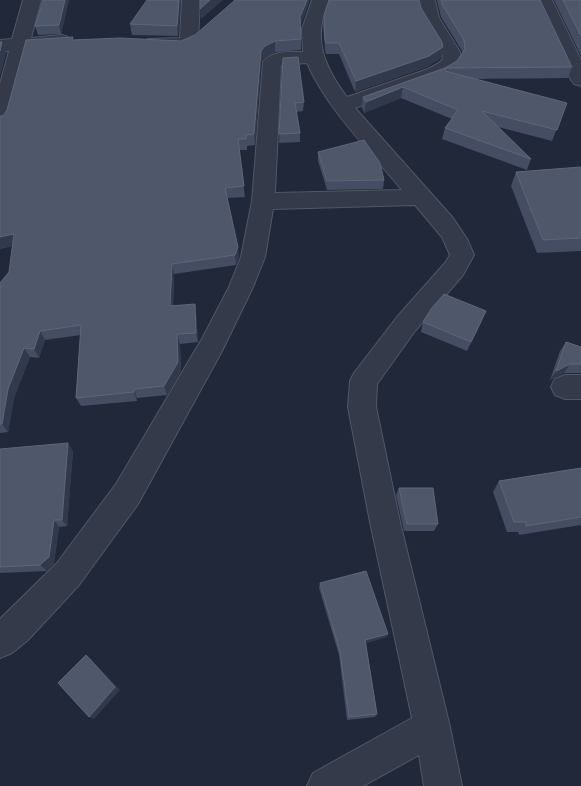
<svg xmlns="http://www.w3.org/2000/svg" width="581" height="786" viewBox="0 0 581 786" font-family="Rubik,sans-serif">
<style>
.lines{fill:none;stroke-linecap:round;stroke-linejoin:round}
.minor-casing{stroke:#515767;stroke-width:2}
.minor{fill:#343a49;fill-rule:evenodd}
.wall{fill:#444d61}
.shaded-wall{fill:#31394c}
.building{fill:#4f586b;stroke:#5e6679}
</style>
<rect width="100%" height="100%" fill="#202839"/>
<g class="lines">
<defs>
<path id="minor" d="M 23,0 L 41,0 L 31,38 L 62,35 L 68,37 L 71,41 L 68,45 L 28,49 L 10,120 L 7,125 L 0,126 L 0,84 L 9,51 L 0,52 L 0,40 L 12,39 Z
M 182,0 L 200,0 L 198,41 C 189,54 162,50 148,47 L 146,43 L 148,39 L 180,38 Z
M 312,0 L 330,0 C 311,36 324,67 347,97 L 428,69 L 439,63 L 443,59 L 442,52 L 421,18 L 417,0 L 435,0 L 439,18 L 460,52 L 461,59 L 453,71 L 442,77 L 355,108 L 453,218 L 467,239 L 474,255 L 463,275 L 415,331 L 377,384 L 376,407 L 400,522 L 450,727 L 462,786 L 424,786 L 419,755 L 363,786 L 307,786 L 313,773 L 412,718 L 370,522 L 348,407 L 350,381 L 354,373 L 397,317 L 445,263 L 450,255 L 442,237 L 415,205 L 273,209 L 265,257 L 253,287 L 222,351 L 138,504 L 79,585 L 28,640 L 12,653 L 0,658 L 0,619 L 57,563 L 116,484 L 203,337 L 229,287 L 241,257 L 252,201 L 263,62 C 271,50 290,52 303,52 L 302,29 ZM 307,63 C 327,109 370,151 402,190 L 275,193 L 281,65 Z
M 534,0 L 552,0 L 581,60 L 581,86 L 574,84 L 571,80 Z
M 565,375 L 581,375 L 581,399 L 565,399 L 555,395 L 551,387 L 555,379 Z"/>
</defs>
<use href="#minor" class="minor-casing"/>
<use href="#minor" class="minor"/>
</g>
<path class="wall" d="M 69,0 L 61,34 L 38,35 L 35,26 Z
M 147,0 L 181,0 L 178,36 L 132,35 L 130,24 Z
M 437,0 L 540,0 L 572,67 L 568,78 L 474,79 L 567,103 L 552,141 L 498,127 L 531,159 L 527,170 L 442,139 L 445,128 L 452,119 L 401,98 L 364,113 L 362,107 L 363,97 L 445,68 L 457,61 L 462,54 L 462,51 L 441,17 Z
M 554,0 L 581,0 L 581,56 Z
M 421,8 L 443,47 L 441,58 L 427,67 L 355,92 L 339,54 L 326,54 L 325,50 L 323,26 L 324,15 Z
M 301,27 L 301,50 L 275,52 L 265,57 L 261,62 L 255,145 L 247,146 L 247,150 L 239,150 L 245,197 L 227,198 L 239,257 L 236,265 L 174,274 L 173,306 L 195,304 L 196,314 L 198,342 L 180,344 L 181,371 L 167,395 L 137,398 L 137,401 L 81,406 L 76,398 L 81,335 L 45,340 L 39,358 L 30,357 L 14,398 L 8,432 L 0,433 L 0,283 L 9,272 L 12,246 L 0,249 L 0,116 L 3,116 L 74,40 L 181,41 Z
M 283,58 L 304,102 L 303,111 L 296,112 L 300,133 L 300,142 L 279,143 Z
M 318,152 L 384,180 L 383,189 L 327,190 L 318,161 Z
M 581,167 L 581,251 L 537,253 L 511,186 L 516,172 Z
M 482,321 L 467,351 L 421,332 L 423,322 Z
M 566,342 L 581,347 L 581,373 L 564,373 L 550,380 L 560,351 Z
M 0,449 L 73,451 L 67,526 L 59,527 L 54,563 L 47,571 L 0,573 Z
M 581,468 L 581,525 L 519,535 L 518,532 L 507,532 L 493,492 L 499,481 Z
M 399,488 L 438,524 L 434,531 L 404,531 L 396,495 Z
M 320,583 L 386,637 L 366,643 L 377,714 L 375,717 L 347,720 L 339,655 L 319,588 Z"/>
<path class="shaded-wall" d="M 65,0 L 69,0 L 61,34 L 59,25 Z
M 179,0 L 181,0 L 178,36 L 177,26 Z
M 210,0 L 223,0 L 201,19 L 200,9 Z
M 307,0 L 310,0 L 300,28 L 300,17 Z
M 275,41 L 275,52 L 265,57 L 261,62 L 255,145 L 254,134 L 261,51 L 265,46 Z
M 2,42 L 6,53 L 0,77 L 0,51 Z
M 443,47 L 441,58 L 427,67 L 355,92 L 356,81 Z
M 403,87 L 401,98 L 364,113 L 366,102 Z
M 14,234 L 19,244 L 0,249 L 0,237 Z
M 238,247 L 239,257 L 236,265 L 235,255 Z
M 172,264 L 174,274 L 172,316 L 170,306 Z
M 195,304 L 196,314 L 198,342 L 196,333 Z
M 486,311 L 482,321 L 467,351 L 471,342 Z
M 40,331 L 45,340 L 39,358 L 34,349 Z
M 177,334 L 180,344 L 181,371 L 167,395 L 164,386 Z
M 24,348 L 30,357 L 14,398 L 8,432 L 2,424 L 8,389 Z
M 570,364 L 564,373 L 550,380 L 556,371 Z
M 134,389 L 137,398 L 137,401 L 134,392 Z
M 68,443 L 73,451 L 67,526 L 62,520 Z
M 54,520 L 59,527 L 54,563 L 47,571 L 40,565 Z
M 388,634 L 386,637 L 364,644 L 365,640 Z
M 86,655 L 91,659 L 120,690 L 94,719 L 89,717 Z"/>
<path class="building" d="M 43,0 L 65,0 L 59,25 L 35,26 Z
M 147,0 L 179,0 L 177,26 L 130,24 Z
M 200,0 L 210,0 L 200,9 Z
M 235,0 L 307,0 L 300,17 L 301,39 L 275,41 L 265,46 L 261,51 L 254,134 L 246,135 L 246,139 L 238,139 L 244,186 L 225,188 L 238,247 L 235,255 L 172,264 L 170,306 L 195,304 L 196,333 L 177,334 L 178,362 L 164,386 L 134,389 L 134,392 L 76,398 L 81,325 L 40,331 L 34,349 L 24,348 L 8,389 L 2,424 L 0,424 L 0,283 L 9,272 L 14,234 L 0,237 L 0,116 L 3,116 L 7,110 L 26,40 L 73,37 L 72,40 L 120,38 L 181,41 L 195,35 Z
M 329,0 L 419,0 L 421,8 L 442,42 L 443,47 L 429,56 L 356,81 L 339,43 L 326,43 L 325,39 L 324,15 Z
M 441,0 L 540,0 L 572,67 L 446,68 L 445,71 L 567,103 L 557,130 L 482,111 L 531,159 L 445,128 L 458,110 L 403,87 L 366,102 L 363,97 L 445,68 L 457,61 L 465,49 L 464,40 L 443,6 Z
M 563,0 L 581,0 L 581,36 Z
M 0,42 L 2,42 L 0,51 Z
M 298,57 L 304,102 L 295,103 L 300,133 L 279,134 L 283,58 Z
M 364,140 L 380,163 L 384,180 L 327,181 L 318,152 Z
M 581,167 L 581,238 L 543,240 L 516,172 Z
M 444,294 L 486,311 L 471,342 L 423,322 L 431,309 Z
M 566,342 L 581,347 L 581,364 L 570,364 L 556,371 Z
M 68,443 L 62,520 L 54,520 L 49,557 L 40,565 L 0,567 L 0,449 Z
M 581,468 L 581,517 L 526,526 L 526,522 L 514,522 L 499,481 Z
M 399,488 L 433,488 L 438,524 L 407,524 Z
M 366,571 L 388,634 L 365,640 L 377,714 L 349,717 L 340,652 L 320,583 Z
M 86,655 L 115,687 L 89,717 L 58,683 Z"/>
</svg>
